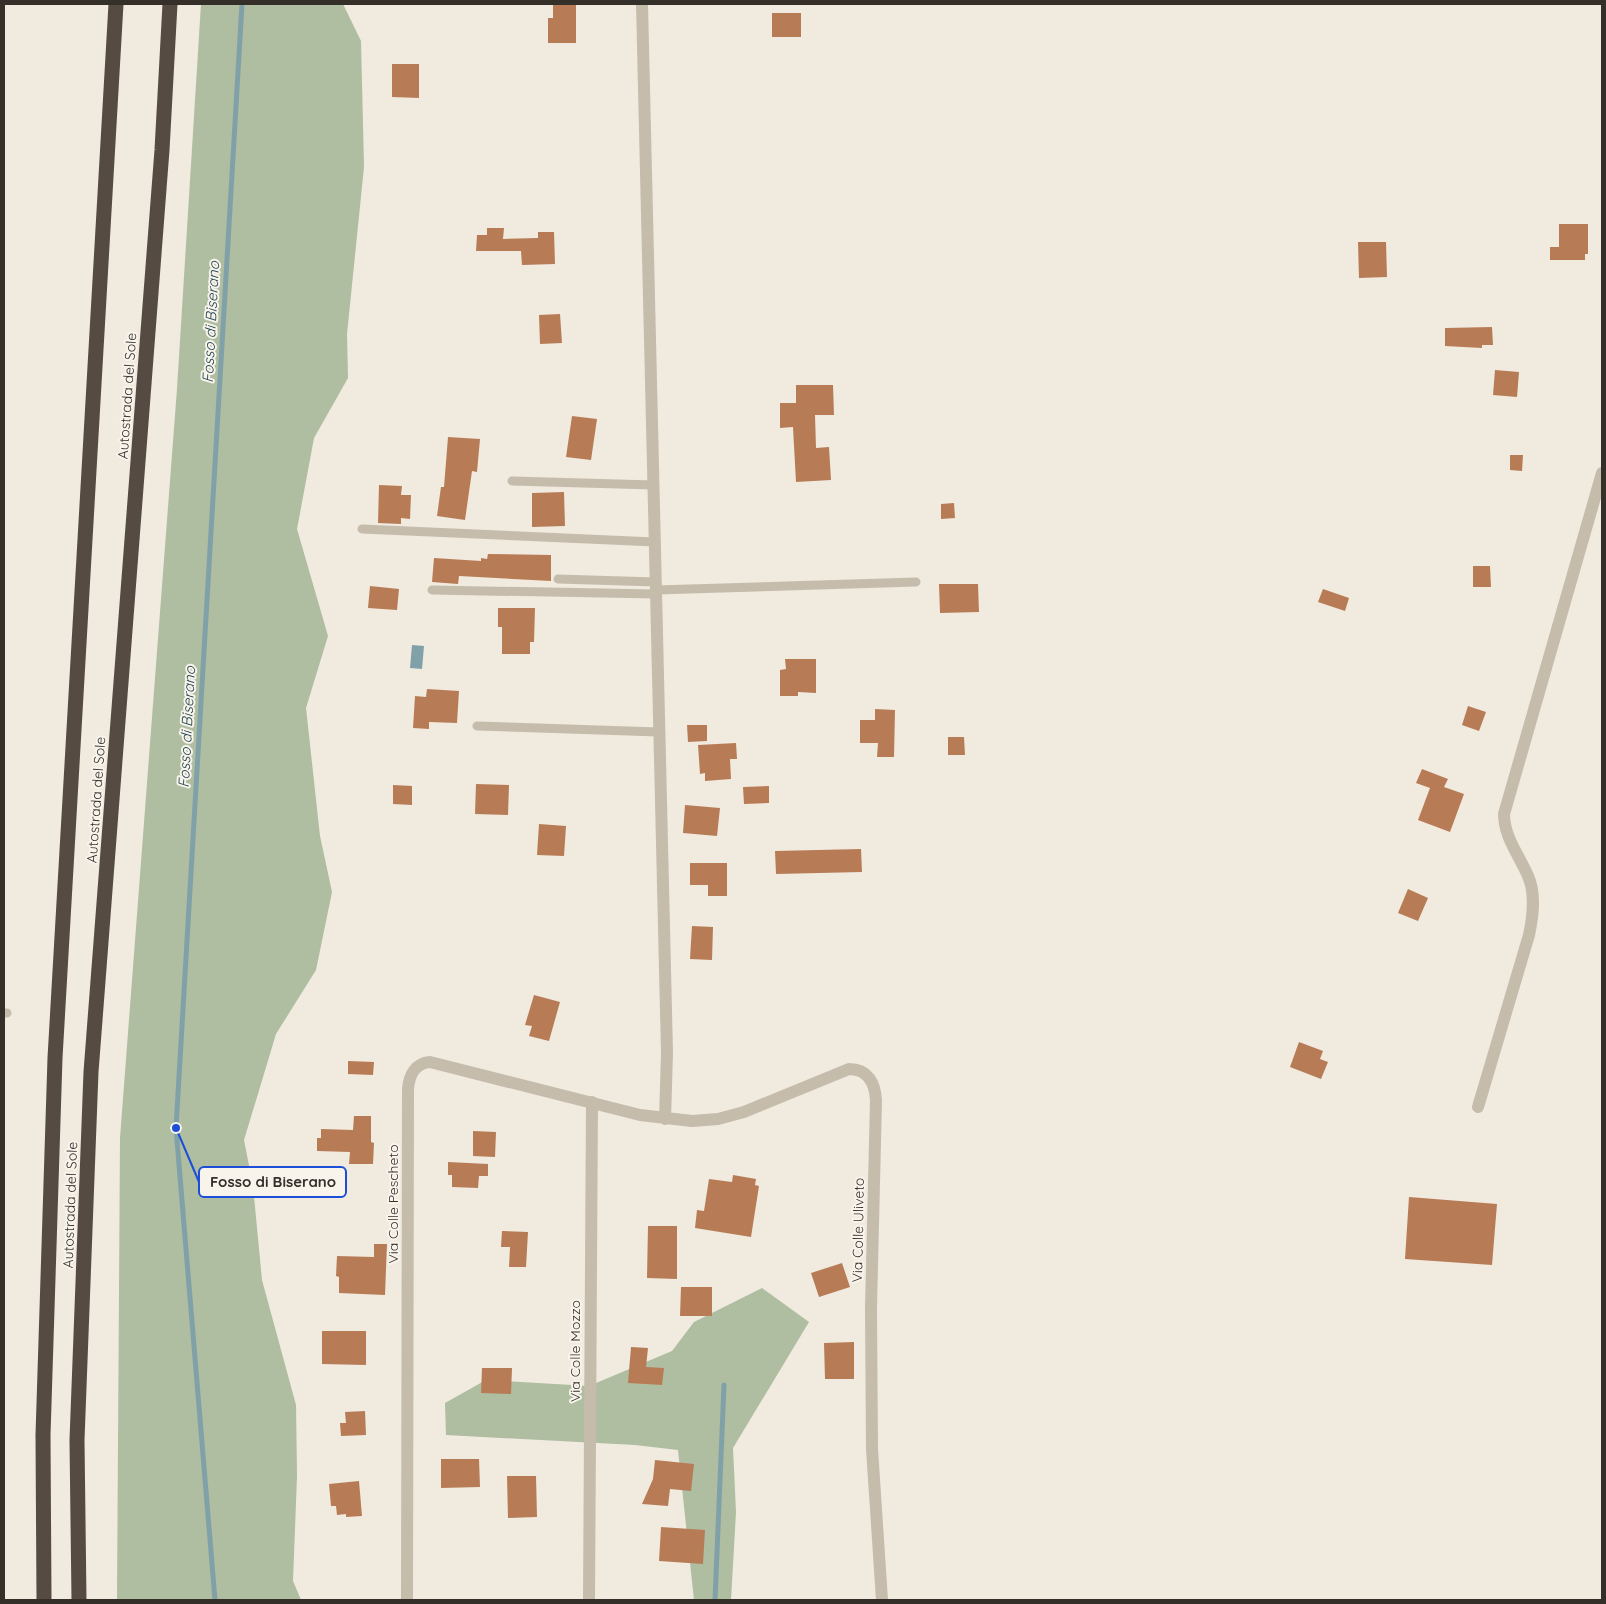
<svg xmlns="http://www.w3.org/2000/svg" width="1606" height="1604" viewBox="0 0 1606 1604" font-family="Quicksand,sans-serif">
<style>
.green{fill:#afbda1}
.water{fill:#81a1a9}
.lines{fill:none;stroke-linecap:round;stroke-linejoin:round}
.stream{stroke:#81a1a9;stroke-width:5}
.building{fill:#b77c56}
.lane{stroke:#c6bcac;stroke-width:9}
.street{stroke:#c6bcac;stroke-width:12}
.highway{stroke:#554b42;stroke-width:15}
.labels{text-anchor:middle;stroke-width:4;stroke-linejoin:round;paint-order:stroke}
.street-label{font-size:14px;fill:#352f2a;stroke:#f8f4eb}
.water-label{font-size:15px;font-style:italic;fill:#254852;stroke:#f8f4eb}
.leader{fill:none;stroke:#1d4ed8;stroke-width:2}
.callout-dot{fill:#1d4ed8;stroke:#f8f4eb;stroke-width:2}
.callout{fill:#f8f4eb;stroke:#1d4ed8;stroke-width:2}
.callout-label{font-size:15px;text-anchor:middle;font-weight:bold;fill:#352f2a}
</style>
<rect width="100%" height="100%" fill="#f0eadf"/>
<path class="green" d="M 201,4 L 343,4 L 361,41 L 364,167 L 347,334 L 348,378 L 314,438 L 297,529 L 328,636 L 306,708 L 320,836 L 332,892 L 316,970 L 276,1034 L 244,1140 L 253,1186 L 262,1280 L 296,1405 L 297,1476 L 293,1581 L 301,1600 L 117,1600 L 120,1138 L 177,389 Z
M 762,1288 L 809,1322 L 733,1448 L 736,1512 L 731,1600 L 694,1600 L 678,1450 L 635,1445 L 446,1435 L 445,1403 L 486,1380 L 589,1386 L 672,1351 L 694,1322 Z"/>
<path class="water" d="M 412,645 L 424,646 L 422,669 L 410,668 Z"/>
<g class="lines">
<path class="stream" d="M 215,1600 L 176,1128 L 242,4
M 715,1600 L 724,1385"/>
</g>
<path class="building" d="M 553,4 L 576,4 L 576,43 L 548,43 L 548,18 L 553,18 Z
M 772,13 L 801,13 L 801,37 L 772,37 Z
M 392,64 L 419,64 L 419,98 L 392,97 Z
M 1559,224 L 1588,224 L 1588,254 L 1585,254 L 1585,260 L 1550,260 L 1550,247 L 1559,247 Z
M 487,228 L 504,228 L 503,239 L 538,238 L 538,232 L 554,232 L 555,264 L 522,265 L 521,251 L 476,251 L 477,235 L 487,235 Z
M 1358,242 L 1386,242 L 1387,277 L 1359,278 Z
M 560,314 L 562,343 L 540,344 L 539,315 Z
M 1492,327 L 1493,345 L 1482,345 L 1482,348 L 1445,346 L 1445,328 Z
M 1495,370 L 1519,372 L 1517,397 L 1493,395 Z
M 796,385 L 833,385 L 834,415 L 815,415 L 816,448 L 829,447 L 831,480 L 796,482 L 793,427 L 780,428 L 780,403 L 796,403 Z
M 572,416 L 597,419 L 591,460 L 566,457 Z
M 448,437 L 480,439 L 477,472 L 472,471 L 465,520 L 437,516 L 441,487 L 444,487 Z
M 1510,455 L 1523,455 L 1522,471 L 1510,470 Z
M 379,485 L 402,486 L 401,495 L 411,495 L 410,519 L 401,518 L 401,524 L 378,523 Z
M 564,492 L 565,526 L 532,527 L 532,493 Z
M 954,503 L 955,518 L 941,519 L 941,504 Z
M 488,554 L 551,555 L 551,581 L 459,576 L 458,584 L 432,582 L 434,558 L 481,561 L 481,558 L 487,559 Z
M 1473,566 L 1490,566 L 1491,587 L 1473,587 Z
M 939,584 L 978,584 L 979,612 L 940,613 Z
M 370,586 L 399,589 L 397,610 L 368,608 Z
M 1323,589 L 1349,598 L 1345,611 L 1318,602 Z
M 498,608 L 535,608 L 534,642 L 530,642 L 530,654 L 502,654 L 502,627 L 498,627 Z
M 785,659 L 816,659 L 816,693 L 798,692 L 798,696 L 780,696 L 780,670 L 786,669 Z
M 427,689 L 459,691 L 457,723 L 429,722 L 429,729 L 413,728 L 415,696 L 426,697 Z
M 1468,706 L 1486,712 L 1479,731 L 1462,725 Z
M 875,709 L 895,710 L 894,757 L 877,757 L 878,743 L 860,743 L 860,720 L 875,720 Z
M 687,725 L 707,725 L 707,741 L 688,742 Z
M 948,737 L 964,737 L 965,755 L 948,755 Z
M 736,743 L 737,759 L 730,759 L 731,779 L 705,781 L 705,773 L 700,774 L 698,745 Z
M 1422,769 L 1448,779 L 1444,787 L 1464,794 L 1450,832 L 1418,820 L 1430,788 L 1416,783 Z
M 476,784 L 509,785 L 508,815 L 475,814 Z
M 393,785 L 412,786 L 412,805 L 393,804 Z
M 769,786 L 769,803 L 744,804 L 743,787 Z
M 685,805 L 720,808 L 717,836 L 683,833 Z
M 539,824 L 566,826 L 564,856 L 537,855 Z
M 861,849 L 862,872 L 776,874 L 775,851 Z
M 690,863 L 727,863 L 727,896 L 708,896 L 708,885 L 690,885 Z
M 1408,889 L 1428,898 L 1418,921 L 1398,913 Z
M 692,926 L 713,927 L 712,960 L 690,959 Z
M 534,995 L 560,1002 L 549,1041 L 529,1036 L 532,1026 L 525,1025 Z
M 1299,1042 L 1323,1051 L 1320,1059 L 1328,1062 L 1321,1079 L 1290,1067 Z
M 348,1061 L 374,1062 L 373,1075 L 348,1074 Z
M 354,1116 L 371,1116 L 371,1142 L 374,1143 L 373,1164 L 349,1164 L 350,1152 L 317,1151 L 317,1138 L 321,1138 L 321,1129 L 353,1130 Z
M 473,1131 L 496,1132 L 495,1157 L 473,1156 Z
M 448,1162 L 488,1164 L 488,1176 L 479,1176 L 478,1188 L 452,1187 L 452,1175 L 448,1175 Z
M 733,1175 L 756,1179 L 755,1185 L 759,1186 L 751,1237 L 695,1228 L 697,1210 L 704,1211 L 709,1179 L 732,1182 Z
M 1409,1197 L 1497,1204 L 1492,1265 L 1405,1259 Z
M 648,1226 L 677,1226 L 677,1279 L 647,1278 Z
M 502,1231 L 528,1232 L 526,1267 L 509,1267 L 510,1247 L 501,1247 Z
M 374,1244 L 387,1244 L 385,1295 L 339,1293 L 339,1277 L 336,1276 L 337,1256 L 374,1257 Z
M 842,1263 L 850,1287 L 819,1297 L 811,1273 Z
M 681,1287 L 712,1287 L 712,1316 L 680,1316 Z
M 322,1331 L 366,1331 L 366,1365 L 322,1364 Z
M 854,1342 L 854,1379 L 825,1379 L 824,1343 Z
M 631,1347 L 648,1348 L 646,1367 L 664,1368 L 662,1385 L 628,1383 Z
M 482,1368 L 512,1368 L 511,1394 L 481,1393 Z
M 365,1411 L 366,1435 L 341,1436 L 340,1423 L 346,1423 L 345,1412 Z
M 441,1459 L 479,1459 L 480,1487 L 441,1488 Z
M 655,1460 L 694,1464 L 691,1491 L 670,1489 L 668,1506 L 642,1504 L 653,1479 Z
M 507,1476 L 536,1476 L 537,1517 L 508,1518 Z
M 359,1481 L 362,1516 L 346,1517 L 346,1514 L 337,1515 L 336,1506 L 331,1506 L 329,1484 Z
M 661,1527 L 705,1530 L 703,1564 L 659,1561 Z"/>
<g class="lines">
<path class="lane" d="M 512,481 L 654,485
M 362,529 L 655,542
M 558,579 L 656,582
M 432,590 L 656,594
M 656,590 L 916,582
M 477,726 L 659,732
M 4,1013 L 7,1013"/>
<path class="street" d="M 642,4 L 667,1053 L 665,1119
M 1478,1107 L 1529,935 C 1533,916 1536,894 1528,876 C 1519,855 1504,837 1504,814 L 1602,473
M 407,1600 L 408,1089 C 409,1076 415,1063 430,1062 L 640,1115 L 692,1121 L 718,1119 L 744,1112 L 849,1069 C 868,1069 875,1083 876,1100 L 871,1308 L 872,1449 L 882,1600
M 589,1600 L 592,1102"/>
<path class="highway" d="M 44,1600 L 43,1435 L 55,1058 L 116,4
M 79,1600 L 77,1440 L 91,1072 L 162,150 L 170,4"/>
</g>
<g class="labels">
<g class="street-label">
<text transform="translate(127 396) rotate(-86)" y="5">Autostrada del Sole</text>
<text transform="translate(96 800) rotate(-86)" y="5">Autostrada del Sole</text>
<text transform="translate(393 1204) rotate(-90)" y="5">Via Colle Pescheto</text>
<text transform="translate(70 1205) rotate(-88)" y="5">Autostrada del Sole</text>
<text transform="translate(858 1230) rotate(-89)" y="5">Via Colle Uliveto</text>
<text transform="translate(575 1351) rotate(-90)" y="5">Via Colle Mozzo</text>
</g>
<g class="water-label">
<text transform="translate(211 322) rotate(-87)" y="5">Fosso di Biserano</text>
<text transform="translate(187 727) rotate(-87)" y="5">Fosso di Biserano</text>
</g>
</g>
<path class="leader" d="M176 1128L199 1182"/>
<circle class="callout-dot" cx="176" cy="1128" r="5"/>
<rect class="callout" x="199" y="1167" width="147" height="30" rx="5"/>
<g class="callout-label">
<text x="273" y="1187">Fosso di Biserano</text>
</g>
<rect width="1606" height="1604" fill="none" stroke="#352f2a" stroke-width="10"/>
</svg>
